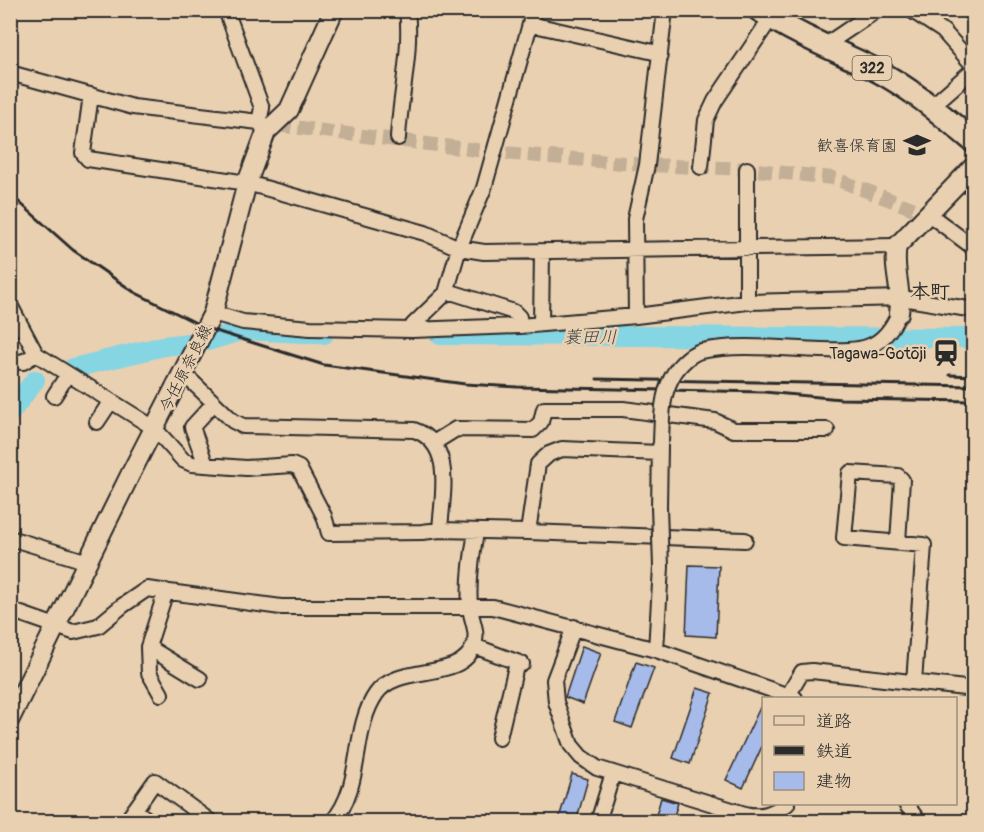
<svg xmlns="http://www.w3.org/2000/svg" width="984" height="832" viewBox="0 0 984 832" font-family="Pangolin,'Klee One',sans-serif">
<style>
.lines{fill:none;stroke-linecap:round;stroke-linejoin:round}
.river{stroke:#86d5e3;stroke-width:20}
.building{fill:#a6bbe9;stroke:#2b2b2b;stroke-width:1.5}
.minor-tunnel{stroke:#c3af96;stroke-width:14;stroke-dasharray:14 7;stroke-linecap:butt}
.minor-casing{stroke:#2b2b2b;stroke-width:18}
.major-casing{stroke:#2b2b2b;stroke-width:22}
.highway-casing{stroke:#2b2b2b;stroke-width:26}
.minor{stroke:#e9d0b1;stroke-width:14}
.major{stroke:#e9d0b1;stroke-width:18}
.highway{stroke:#e9d0b1;stroke-width:21}
.rail{stroke:#2b2b2b;stroke-width:3}
.minor-bridge-casing{stroke:#2b2b2b;stroke-width:18;stroke-linecap:butt}
.minor-bridge{stroke:#e9d0b1;stroke-width:14}
.labels{text-anchor:middle;stroke-width:5;stroke-linejoin:round;paint-order:stroke}
.shield{fill:#e9d0b1;stroke:#645c53;stroke-width:1.5}
.shield-label{font-size:15px;font-weight:bold;fill:#2b2b2b}
.poi-label{font-size:16px;fill:#2b2b2b;stroke:#e9d0b1;text-anchor:end}
.street-label{font-size:16px;fill:#2b2b2b;stroke:#e9d0b1}
.water-label{font-size:18px;font-style:italic;fill:#394447;stroke:#e9d0b1}
.quarter-label{font-size:20px;font-weight:bold;fill:#2b2b2b;stroke:#e9d0b1}
</style>
<rect width="100%" height="100%" fill="#e9d0b1"/>
<filter id="ink" filterUnits="userSpaceOnUse"><feTurbulence type="fractalNoise" baseFrequency=".0167" numOctaves="2"/><feDisplacementMap in="SourceGraphic" scale="12" xChannelSelector="R" yChannelSelector="G"/><feConvolveMatrix kernelMatrix="1 2 1 2 8 2 1 2 1" color-interpolation-filters="sRGB"/></filter>
<g filter="url(#ink)">
<g class="lines">
<path class="river" d="M 440,335 L 974,338
M 208,341 L 243,330 L 324,334
M 73,368 L 164,346 L 189,343
M 10,413 L 35,380"/>
</g>
<path class="building" d="M 689,565 L 719,566 L 716,637 L 686,635 Z
M 582,646 L 601,653 L 583,704 L 565,697 Z
M 636,662 L 654,668 L 632,728 L 615,722 Z
M 697,688 L 713,693 L 690,764 L 673,758 Z
M 764,699 L 764,742 L 743,788 L 726,780 Z
M 572,774 L 588,779 L 576,822 L 558,822 Z
M 661,798 L 678,803 L 672,822 L 654,822 Z"/>
<g class="lines">
<path class="minor-tunnel" d="M 279,122 L 284,126 L 492,152 L 647,165 L 747,169 L 833,178 L 930,215"/>
<defs>
<path id="minor" d="M 226,10 L 262,108 L 259,122
M 911,10 L 943,31 L 974,66
M 530,24 L 658,53
M 824,46 L 877,10
M 10,73 L 133,107 L 259,122 L 266,132
M 91,95 L 83,153 L 88,159 L 247,183 L 425,233 L 459,248 L 484,252 L 897,246
M 932,106 L 974,69
M 398,138 C 400,97 412,51 407,10
M 701,167 L 706,120 L 715,101 L 775,12
M 930,215 L 974,248
M 446,293 L 454,293 L 514,312 L 519,317 L 520,326
M 747,302 L 747,169
M 10,305 L 36,354 L 154,428 L 183,460 L 192,464 L 246,468 L 292,465 L 299,468 L 324,516 L 329,533 L 422,532 L 440,530
M 213,313 L 243,322 L 310,328 L 412,330 L 520,326 L 636,316 L 747,302 L 902,298 L 974,310
M 636,316 L 635,219 L 647,165 L 665,10
M 541,324 L 542,252
M 412,330 L 413,325 L 446,293 L 459,248 L 484,188 L 534,10
M 821,350 C 860,351 882,352 899,313
M 10,361 L 23,362 L 36,354
M 183,373 L 233,421 L 243,426 L 414,430 C 455,444 442,495 440,530 L 528,532 L 538,464 L 549,454 L 562,449 L 660,453
M 54,396 L 68,374
M 97,422 L 111,401
M 435,442 L 456,429 L 533,430 L 541,422 L 544,409 L 623,409 L 715,421 L 734,430 L 827,430
M 206,465 L 192,427 L 214,403
M 659,507 L 660,446
M 528,532 L 745,540
M 10,538 L 88,562
M 898,542 L 902,480 L 898,476 L 850,473 L 844,538 L 924,545 L 914,682
M 10,610 L 73,632 L 98,626 L 122,606 L 147,589 L 281,607 L 493,607 L 656,650 L 795,698
M 574,627 L 554,680 L 556,702 L 571,745 L 581,757 L 597,768 L 745,814 C 762,818 773,813 787,804
M 474,646 L 522,664
M 148,647 L 200,679
M 656,650 L 661,567
M 161,694 L 149,673 L 148,647 L 166,591
M 789,694 L 802,672 L 812,671 L 974,689
M 499,738 L 517,662
M 906,804 L 919,822
M 134,810 L 151,822
M 126,822 L 155,781 L 211,822
M 332,822 C 364,787 351,730 376,694 C 398,662 461,683 474,645 C 479,630 470,619 470,605 C 468,582 472,554 476,532
M 598,822 L 613,773"/>
<path id="major" d="M 899,313 C 903,290 892,269 897,246 L 974,166
M 10,719 L 130,475 L 213,313 L 247,183 L 266,132 L 289,110 L 334,10"/>
<path id="highway" d="M 759,10 C 795,34 835,50 874,69 C 911,88 942,115 974,142"/>
</defs>
<use href="#minor" class="minor-casing"/>
<use href="#major" class="major-casing"/>
<use href="#highway" class="highway-casing"/>
<use href="#minor" class="minor"/>
<use href="#major" class="major"/>
<use href="#highway" class="highway"/>
<path class="rail" d="M 10,194 L 73,250 L 134,292 L 206,328 L 324,365 L 465,384 L 517,387 L 764,392 L 841,399 L 974,401
M 950,375 L 974,376
M 597,379 L 974,386"/>
<defs>
<path id="minor-bridge" d="M 661,442 C 662,421 661,398 671,379 C 676,368 689,354 701,351 C 739,343 783,349 821,350
M 659,507 L 661,567"/>
</defs>
<use href="#minor-bridge" class="minor-bridge-casing"/>
<use href="#minor-bridge" class="minor-bridge"/>
</g>
</g>
<defs>
<symbol id="school-bare" viewBox="-9 -9 18 18"><path d="M0-5L7-2L0 1L-7-2ZM-4 1L0 2.5L4 1V4Q0 6-4 4Z" fill="#2b2b2b" stroke="#e9d0b1" stroke-width="2.5" paint-order="stroke"/></symbol>
<symbol id="station-bare" viewBox="-9 -9 18 18"><path d="M-3-6H3Q5-6 5-4V2Q5 4 3 4L4.5 6H3L1.5 4h-3L-3 6H-4.5L-3 4Q-5 4-5 2V-4Q-5-6-3-6ZM-3.5-4v3h7v-3ZM-3.5 1v1.5H-2V1ZM2 1v1.5H3.5V1Z" fill="#2b2b2b" stroke="#e9d0b1" stroke-width="2.5" paint-order="stroke"/></symbol>
</defs>
<g fill-rule="evenodd">
<use href="#school-bare" x="898" y="126" width="38" height="38"/>
<use href="#station-bare" x="927" y="334" width="38" height="38"/>
</g>
<g class="labels">
<rect class="shield" x="852.5" y="56" width="39" height="24" rx="4.5"/>
<g class="shield-label">
<text x="872" y="73">322</text>
</g>
<g class="poi-label">
<text x="897" y="151">歓喜保育園</text>
<text x="926" y="359">Tagawa-Gotōji</text>
</g>
<g class="street-label">
<text transform="translate(185 368) rotate(-63)" y="6">今任原奈良線</text>
</g>
<g class="water-label">
<text x="590" y="343">蓑田川</text>
</g>
<g class="quarter-label">
<text x="930" y="298">本町</text>
</g>
</g>
<rect width="984" height="832" fill="none" stroke="#e9d0b1" stroke-width="36"/>
<rect x="18" y="18" width="948" height="796" fill="none" stroke="#2b2b2b" stroke-width="2" filter="url(#ink)"/>
<rect x="762" y="697" width="195" height="108" fill="#e9d0b1" stroke="#9d8e7b" stroke-width="1.5"/>
<rect x="774" y="716" width="30" height="9" fill="#e9d0b1" stroke="#9d8e7b" stroke-width="1.5"/>
<text x="816" y="727" font-size="18" fill="#2b2b2b">道路</text>
<rect x="774" y="746" width="30" height="9" fill="#2b2b2b" stroke="#9d8e7b" stroke-width="1.5"/>
<text x="816" y="757" font-size="18" fill="#2b2b2b">鉄道</text>
<rect x="774" y="772" width="30" height="18" fill="#a6bbe9" stroke="#9d8e7b" stroke-width="1.5"/>
<text x="816" y="787" font-size="18" fill="#2b2b2b">建物</text>
</svg>
